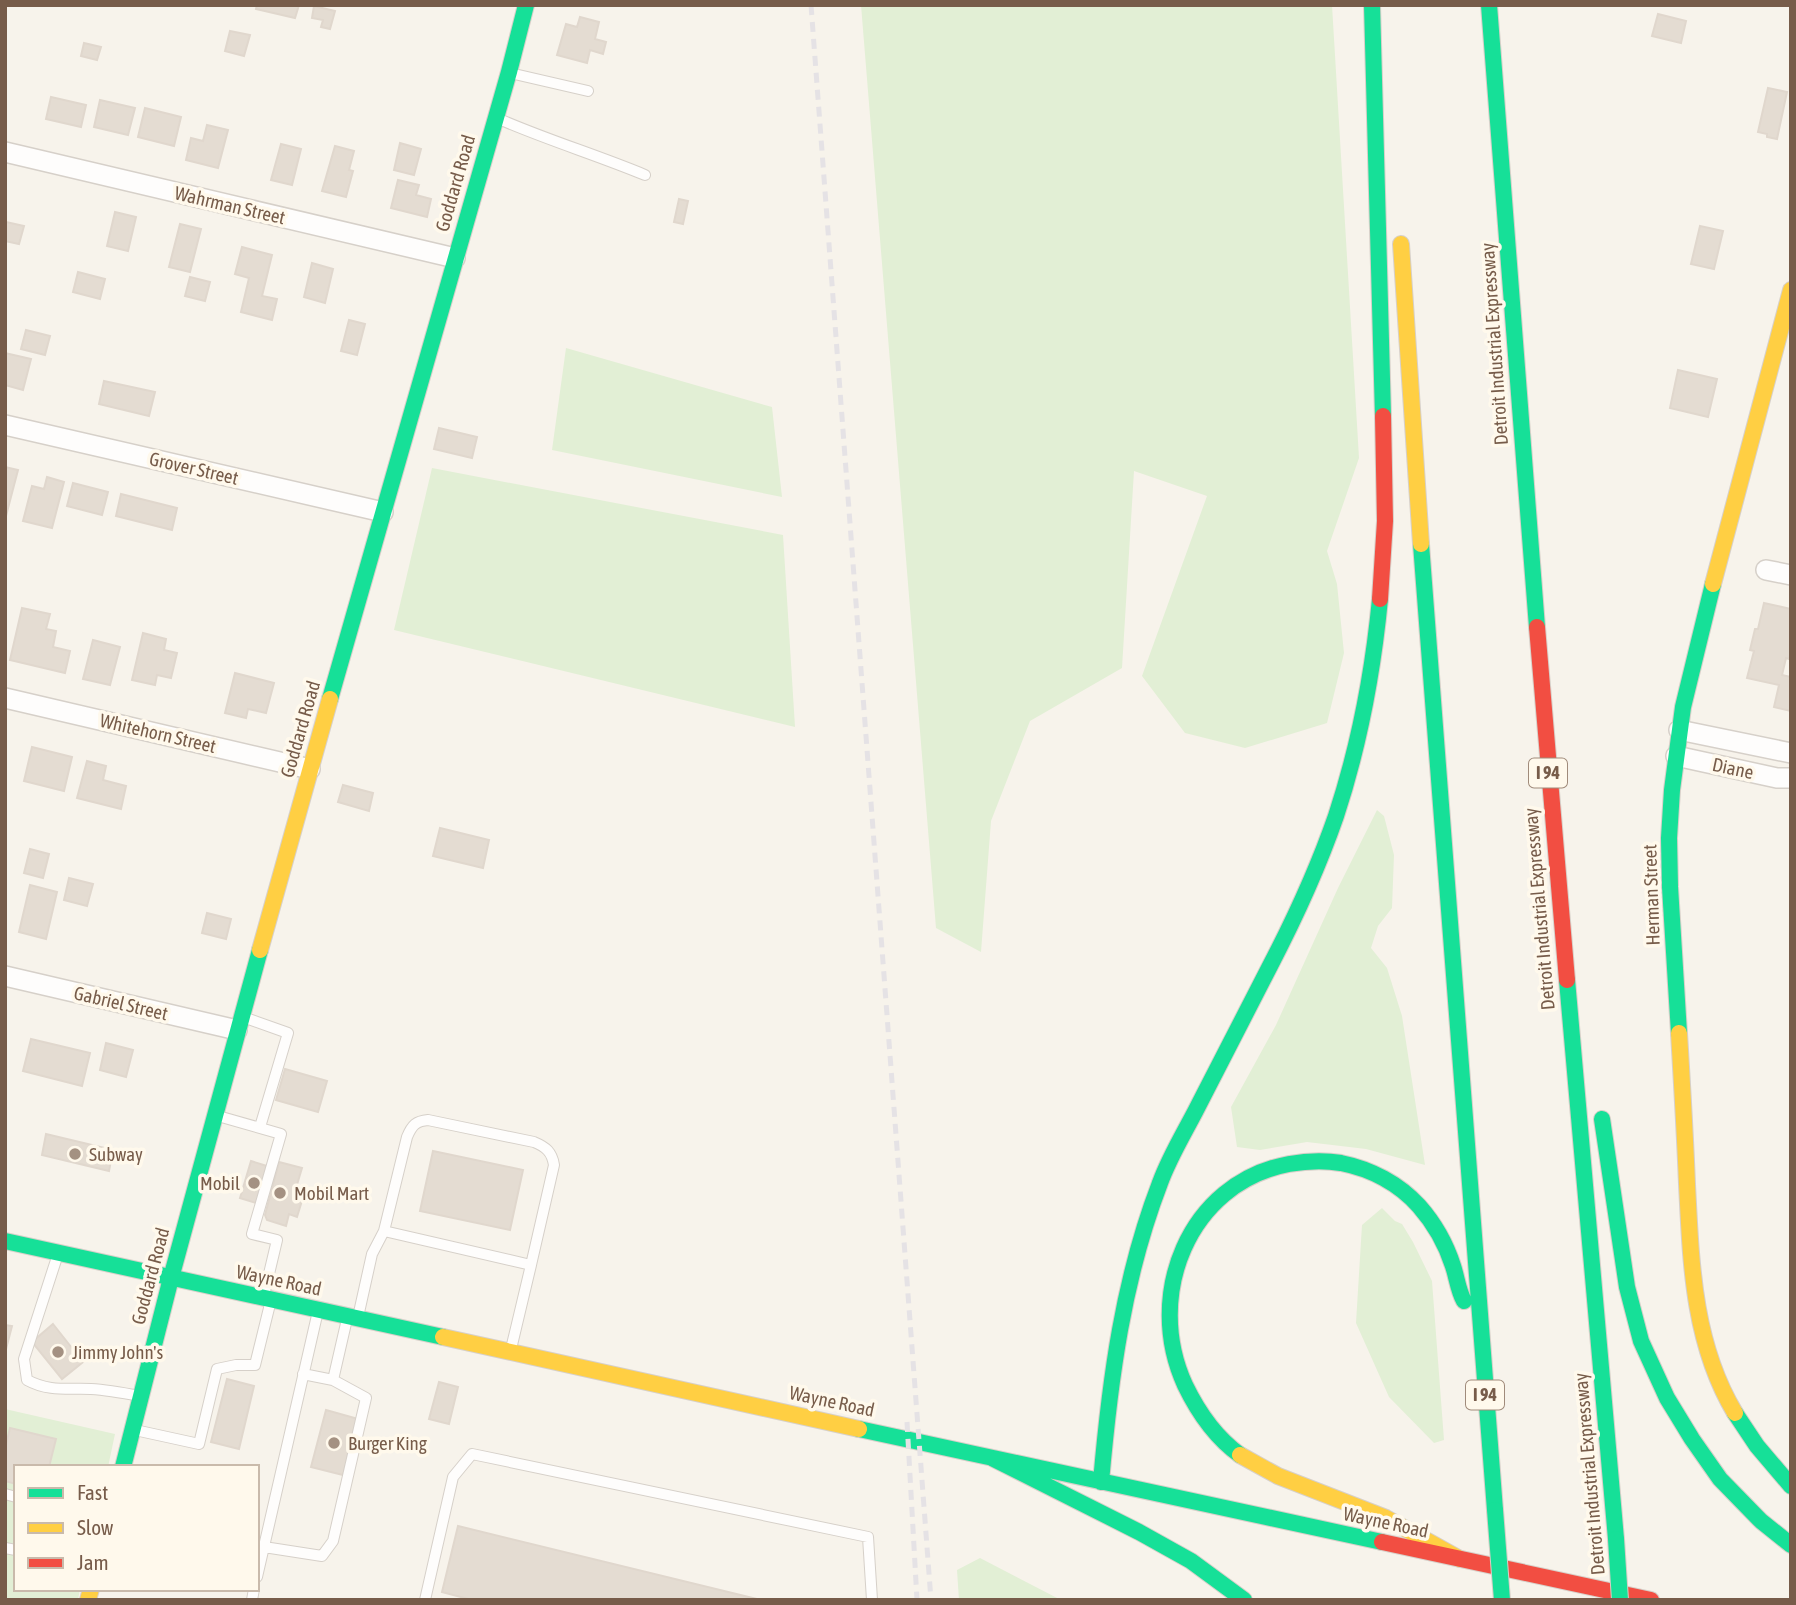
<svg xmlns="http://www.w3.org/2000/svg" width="1796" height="1605" viewBox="0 0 1796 1605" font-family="'Asap Condensed',sans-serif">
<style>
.green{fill:#e2efd5}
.building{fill:#e4dcd2;stroke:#e0d7cd;stroke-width:2}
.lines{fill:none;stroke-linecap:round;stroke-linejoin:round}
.lane-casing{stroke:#d6d0c9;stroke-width:12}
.street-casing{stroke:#d6d0c9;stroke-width:22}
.fast-casing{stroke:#d7d0c9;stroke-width:18}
.slow-casing{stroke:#d7d0c9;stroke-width:18}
.jam-casing{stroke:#d7d0c9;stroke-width:18}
.lane{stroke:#fefdfc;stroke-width:10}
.street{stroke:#fefdfc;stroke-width:19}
.fast{stroke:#16e098;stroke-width:16}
.slow{stroke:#ffcf43;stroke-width:16}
.jam{stroke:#f24e42;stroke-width:16}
.rail{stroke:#e5e2e5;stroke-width:5;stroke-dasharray:10 7;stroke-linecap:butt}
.fast-bridge-casing{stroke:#d6cec6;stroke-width:18;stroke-linecap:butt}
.fast-bridge{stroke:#16e098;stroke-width:16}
.poi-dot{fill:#a49182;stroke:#fff9ec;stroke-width:2.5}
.labels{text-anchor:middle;stroke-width:7;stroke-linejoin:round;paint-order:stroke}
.shield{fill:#fff9ec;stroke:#a08b7b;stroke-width:2}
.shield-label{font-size:18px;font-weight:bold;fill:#775c4a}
.street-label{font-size:19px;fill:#775c4a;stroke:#fff9ec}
.poi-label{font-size:19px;fill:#775c4a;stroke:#fff9ec;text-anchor:start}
</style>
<rect width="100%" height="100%" fill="#f7f3eb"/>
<path class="green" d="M 861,5 L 1332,5 L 1359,458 L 1327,551 L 1337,584 L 1344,653 L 1327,723 L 1245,748 L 1185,733 L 1142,676 L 1207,496 L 1134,471 L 1122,668 L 1030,721 L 991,821 L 981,952 L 936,928 Z
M 566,348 L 772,407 L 782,497 L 552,450 Z
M 432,468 L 783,535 L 795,727 L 394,630 Z
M 1377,810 L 1384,816 L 1394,855 L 1392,908 L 1378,926 L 1371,948 L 1387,968 L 1402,1016 L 1425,1165 L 1366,1149 L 1307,1142 L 1260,1150 L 1237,1147 L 1231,1107 L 1276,1025 L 1338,888 Z
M 1382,1208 L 1395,1221 L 1402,1224 L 1413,1242 L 1432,1281 L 1444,1440 L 1434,1443 L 1389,1397 L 1356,1323 L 1362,1225 Z
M 5,1409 L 115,1434 L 108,1467 L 16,1467 L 16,1589 L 80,1589 L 78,1600 L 5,1600 Z
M 980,1558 L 1061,1600 L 959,1600 L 957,1570 Z"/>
<path class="building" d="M 257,5 L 299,5 L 295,18 L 256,9 Z
M 314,6 L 335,11 L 330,29 L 321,27 L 323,20 L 312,18 Z
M 1658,14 L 1686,21 L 1681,43 L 1652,36 Z
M 580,17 L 599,22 L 595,39 L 606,42 L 603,54 L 590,50 L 587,63 L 557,55 L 566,24 L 577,27 Z
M 230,31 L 250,35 L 244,56 L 225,51 Z
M 84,43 L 101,47 L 97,60 L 81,56 Z
M 1768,88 L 1787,92 L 1777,139 L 1767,137 L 1767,134 L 1758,132 Z
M 51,97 L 86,105 L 81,127 L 46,119 Z
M 100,100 L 135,108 L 128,135 L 94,127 Z
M 145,108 L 181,117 L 174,146 L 138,137 Z
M 207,125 L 228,130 L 218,168 L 186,160 L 191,138 L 203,141 Z
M 400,143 L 421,149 L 414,175 L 394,170 Z
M 281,144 L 301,149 L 292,185 L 271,180 Z
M 335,146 L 354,151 L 349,170 L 353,171 L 346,197 L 322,191 Z
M 398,180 L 419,185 L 416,195 L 431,199 L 427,217 L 391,208 Z
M 679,199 L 688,201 L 683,224 L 674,222 Z
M 115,212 L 136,217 L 128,251 L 107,246 Z
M 6,222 L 24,226 L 19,244 L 5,241 Z
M 180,224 L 201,229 L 190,272 L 169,267 Z
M 1700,226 L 1723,231 L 1714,269 L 1691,264 Z
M 242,247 L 272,255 L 262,296 L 277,299 L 272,320 L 241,312 L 249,278 L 235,274 Z
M 312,263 L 333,269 L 325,303 L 304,297 Z
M 78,272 L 105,279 L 100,299 L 73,292 Z
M 190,277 L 210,282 L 205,301 L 185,296 Z
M 349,320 L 365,324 L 357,355 L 341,351 Z
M 26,330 L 50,336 L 45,355 L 21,349 Z
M 5,353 L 31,359 L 23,390 L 5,385 Z
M 1678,370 L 1717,379 L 1708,417 L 1670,408 Z
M 104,381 L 155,392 L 149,416 L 99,404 Z
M 439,428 L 477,437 L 472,458 L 434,449 Z
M 5,467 L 18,470 L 6,516 L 5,516 Z
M 47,477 L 64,482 L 52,528 L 23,521 L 32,486 L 44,489 Z
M 73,483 L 108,492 L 102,515 L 67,506 Z
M 121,494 L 177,508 L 172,530 L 116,516 Z
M 1764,603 L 1791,609 L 1791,651 L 1789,659 L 1786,658 L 1782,675 L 1791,677 L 1791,711 L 1774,707 L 1779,685 L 1747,678 L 1754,651 L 1750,650 L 1755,629 L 1758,629 Z
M 22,608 L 50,614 L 46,629 L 56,631 L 53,647 L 70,651 L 65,673 L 10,660 Z
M 143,633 L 166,639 L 164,650 L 177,653 L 171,678 L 157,675 L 155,685 L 132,680 Z
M 93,640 L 120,647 L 110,685 L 83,679 Z
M 235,673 L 274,683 L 266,713 L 248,709 L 246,718 L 225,713 Z
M 32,747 L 72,757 L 64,791 L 24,781 Z
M 87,761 L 106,766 L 103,780 L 126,786 L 121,809 L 77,798 Z
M 343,785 L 373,793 L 369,811 L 338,802 Z
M 440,828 L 489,840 L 483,868 L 433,856 Z
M 30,849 L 49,854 L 43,878 L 24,873 Z
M 69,878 L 93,884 L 87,906 L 64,900 Z
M 30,885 L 57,892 L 46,939 L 19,932 Z
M 207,913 L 231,919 L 226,939 L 202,933 Z
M 31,1039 L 90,1053 L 82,1086 L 23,1071 Z
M 106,1043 L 133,1050 L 126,1077 L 100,1070 Z
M 285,1069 L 327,1081 L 318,1112 L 276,1100 Z
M 46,1134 L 113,1150 L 109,1171 L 42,1155 Z
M 433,1151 L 523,1170 L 510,1230 L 420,1211 Z
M 251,1161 L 270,1167 L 259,1204 L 240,1198 Z
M 279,1162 L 302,1168 L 296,1188 L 305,1191 L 297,1217 L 289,1214 L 286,1226 L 267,1220 L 265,1215 Z
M 53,1324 L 83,1362 L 62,1379 L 32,1342 Z
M 5,1325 L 12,1326 L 5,1353 Z
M 227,1379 L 254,1386 L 239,1449 L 211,1442 Z
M 439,1382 L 458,1387 L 449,1424 L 429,1419 Z
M 326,1410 L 358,1419 L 343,1475 L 311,1467 Z
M 10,1428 L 56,1439 L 49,1467 L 16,1467 L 16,1484 L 5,1481 L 5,1449 Z
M 458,1526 L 761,1600 L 472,1600 L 442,1592 Z"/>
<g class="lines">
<defs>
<path id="lane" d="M 510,73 L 588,91
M 499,119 C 547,140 597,155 645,175
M 243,1017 L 288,1033 L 260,1127
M 218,1116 L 281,1134 L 252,1234 L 277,1240 L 264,1295
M 384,1231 L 531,1265 L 511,1349
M 58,1254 L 24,1359 L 27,1380 C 49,1392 68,1388 91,1389 C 108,1390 124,1393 140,1396
M 358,1317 L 372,1254 L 384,1231 L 407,1137 C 412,1125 416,1121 428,1120 L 534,1142 C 546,1147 552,1152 554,1165 L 531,1265
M 333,1380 L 347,1319
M 135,1430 L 199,1444 L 217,1369 L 236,1365 L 255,1365 L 271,1300
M 5,1494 L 16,1497
M 264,1547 L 322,1556 L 333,1541 L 366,1398 L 333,1380 L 303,1374
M 5,1548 L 16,1550
M 257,1577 L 318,1311
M 252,1600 L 254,1589
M 425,1600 L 453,1477 L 472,1454 L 868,1537 L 872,1600"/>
<path id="street" d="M 5,152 L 455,258
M 5,425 L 383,512
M 1766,570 L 1791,575
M 5,698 L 310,769
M 1679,730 L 1791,753
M 1676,756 L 1777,778 L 1791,778
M 5,976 L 237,1030"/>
<path id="fast" d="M 1372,5 L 1383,416
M 1489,5 L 1537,627
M 1421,544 L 1495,1510
M 330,699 L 509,72 L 526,5
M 1567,980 L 1616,1539
M 1679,1033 L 1670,887 L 1669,838 L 1672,790 L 1683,707 L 1713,584
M 1602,1119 L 1627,1287 L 1641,1341 L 1667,1398 L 1692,1439 L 1720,1479 L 1761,1521 L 1791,1545
M 5,1241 L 443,1337
M 1735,1413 L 1757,1446 L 1791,1486
M 859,1429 L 1382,1542
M 1240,1455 C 1215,1437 1198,1412 1185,1385 C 1144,1296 1188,1183 1289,1164 C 1306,1161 1323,1160 1341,1163 C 1371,1169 1399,1184 1419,1206 C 1434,1223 1446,1244 1453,1266 C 1457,1278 1458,1290 1464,1301
M 992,1458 L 1139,1532 L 1191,1561 L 1244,1600
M 123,1467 L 171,1278 L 260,950
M 1101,1482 C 1110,1379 1123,1279 1160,1183 C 1169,1158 1183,1135 1195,1112 C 1220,1063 1245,1015 1270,966 C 1295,918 1318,868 1336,816 C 1359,746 1373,672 1380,599"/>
<path id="slow" d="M 1401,244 L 1421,544
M 1713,584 L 1791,290
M 260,950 L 330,699
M 1679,1033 C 1682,1083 1685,1134 1687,1184 C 1691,1263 1693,1343 1735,1413
M 443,1337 L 859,1429
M 1240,1455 L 1278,1476 L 1386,1518 L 1460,1559
M 88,1600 L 91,1589"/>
<path id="jam" d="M 1380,599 L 1385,521 L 1383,416
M 1537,627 L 1567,980
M 1382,1542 L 1651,1600"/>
</defs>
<use href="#lane" class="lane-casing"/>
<use href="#street" class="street-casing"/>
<use href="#fast" class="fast-casing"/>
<use href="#slow" class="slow-casing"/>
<use href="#jam" class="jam-casing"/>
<use href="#lane" class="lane"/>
<use href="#street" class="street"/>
<use href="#fast" class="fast"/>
<use href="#slow" class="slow"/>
<use href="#jam" class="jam"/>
<path class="rail" d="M 811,5 L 931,1600
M 907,1422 L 917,1600"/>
<defs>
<path id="fast-bridge" d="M 1495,1510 L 1502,1600
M 1616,1539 L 1620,1600"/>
</defs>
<use href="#fast-bridge" class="fast-bridge-casing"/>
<use href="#fast-bridge" class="fast-bridge"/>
</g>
<g class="poi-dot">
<circle cx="75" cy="1154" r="7"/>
<circle cx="254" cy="1183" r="7"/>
<circle cx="280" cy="1193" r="7"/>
<circle cx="58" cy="1352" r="7"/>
<circle cx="334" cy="1443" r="7"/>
</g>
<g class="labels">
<g class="shield">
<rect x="1529" y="758.5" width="38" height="29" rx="5"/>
<rect x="1466" y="1380.5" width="38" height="29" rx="5"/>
</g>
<g class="shield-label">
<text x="1548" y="779">I 94</text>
<text x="1485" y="1401">I 94</text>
</g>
<g class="street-label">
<text transform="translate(455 183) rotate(-74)" y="7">Goddard Road</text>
<text transform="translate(230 205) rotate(13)" y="7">Wahrman Street</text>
<text transform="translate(1494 344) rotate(-94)" y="7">Detroit Industrial Expressway</text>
<text transform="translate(194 468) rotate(13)" y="7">Grover Street</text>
<text transform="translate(300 729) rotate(-74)" y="7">Goddard Road</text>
<text transform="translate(158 733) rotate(13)" y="7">Whitehorn Street</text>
<text transform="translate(1733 768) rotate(12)" y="7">Diane</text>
<text transform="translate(1651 895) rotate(-92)" y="7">Herman Street</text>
<text transform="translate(1539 909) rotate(-95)" y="7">Detroit Industrial Expressway</text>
<text transform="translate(121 1003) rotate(13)" y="7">Gabriel Street</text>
<text transform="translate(150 1276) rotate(-75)" y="7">Goddard Road</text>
<text transform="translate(279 1280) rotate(12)" y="7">Wayne Road</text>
<text transform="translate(832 1401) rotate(12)" y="7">Wayne Road</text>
<text transform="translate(1589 1474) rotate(-95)" y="7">Detroit Industrial Expressway</text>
<text transform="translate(1386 1522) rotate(12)" y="7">Wayne Road</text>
</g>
<g class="poi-label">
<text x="89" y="1161">Subway</text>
<text x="240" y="1190" text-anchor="end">Mobil</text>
<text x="294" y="1200">Mobil Mart</text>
<text x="72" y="1359">Jimmy John's</text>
<text x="348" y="1450">Burger King</text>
</g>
</g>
<rect width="1796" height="1605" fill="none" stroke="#775c4a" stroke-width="14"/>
<rect x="14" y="1465" width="245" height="126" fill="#fff9ec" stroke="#c9baab" stroke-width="2"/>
<rect x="28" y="1488" width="35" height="10" fill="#16e098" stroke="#c9baab" stroke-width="2"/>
<text x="77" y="1500" font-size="21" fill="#775c4a">Fast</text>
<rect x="28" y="1523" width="35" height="10" fill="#ffcf43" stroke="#c9baab" stroke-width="2"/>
<text x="77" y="1535" font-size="21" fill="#775c4a">Slow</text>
<rect x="28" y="1558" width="35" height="10" fill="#f24e42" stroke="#c9baab" stroke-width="2"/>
<text x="77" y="1570" font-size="21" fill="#775c4a">Jam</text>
</svg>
